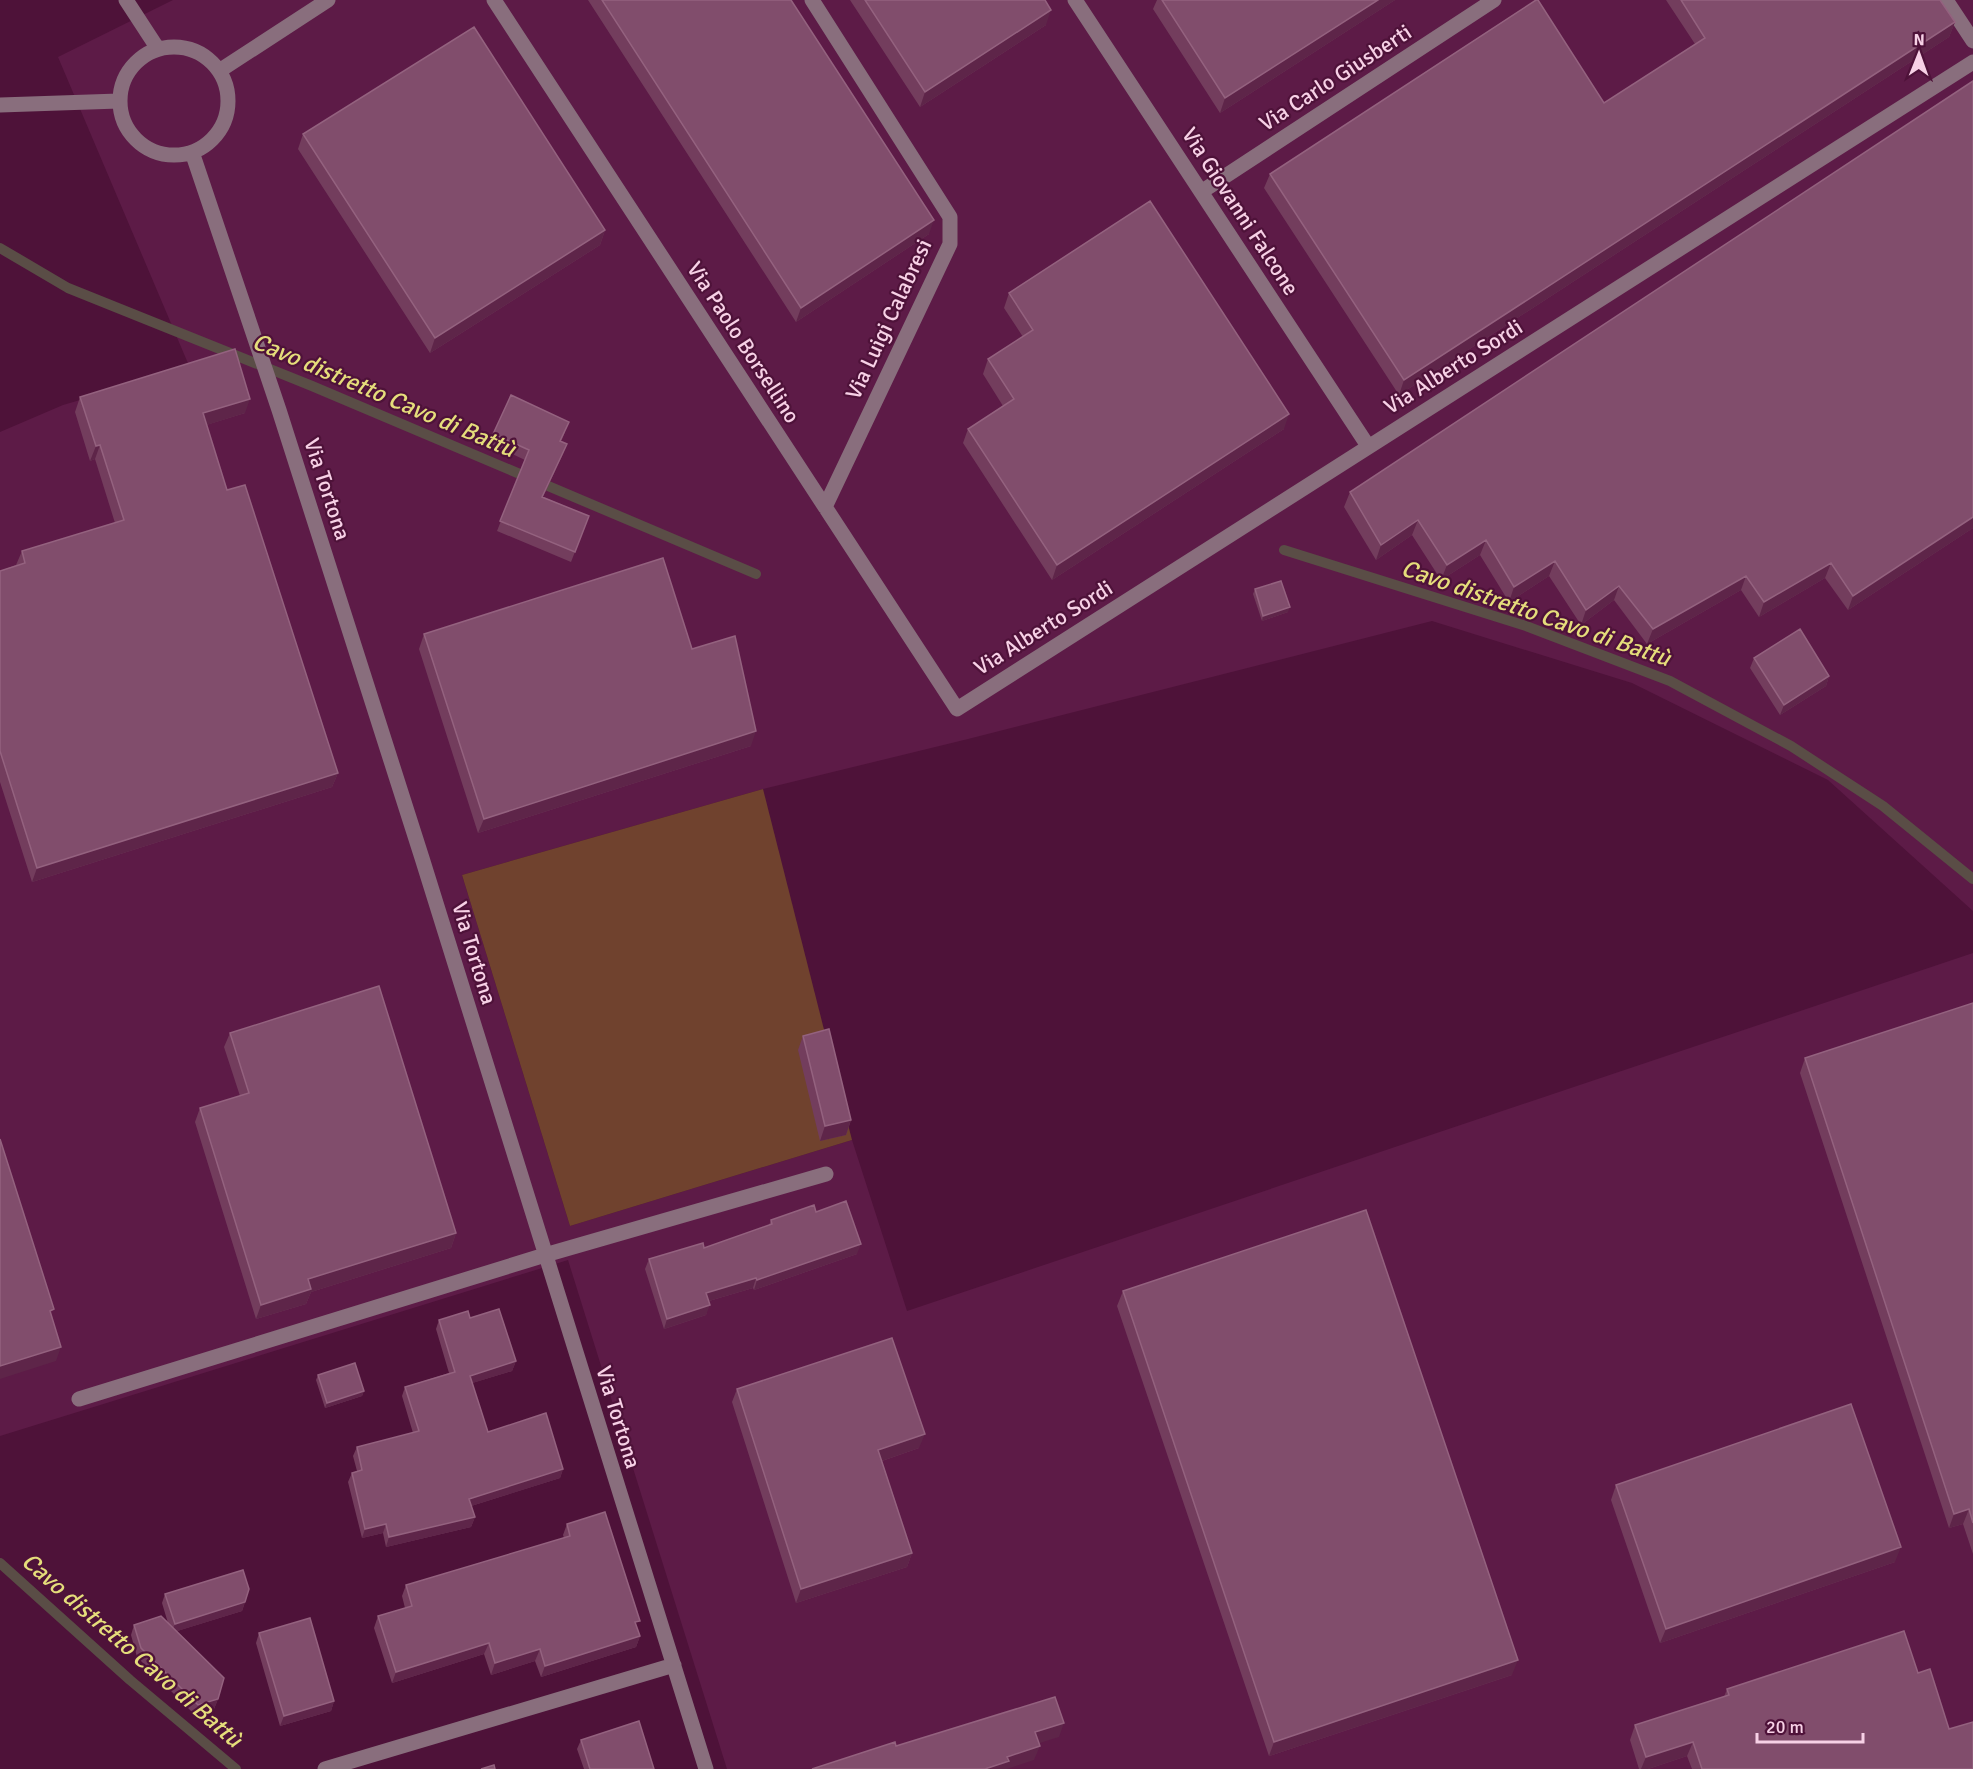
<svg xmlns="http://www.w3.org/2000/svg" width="1973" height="1769" viewBox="0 0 1973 1769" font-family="Signika,sans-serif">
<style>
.built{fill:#5d1b47}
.green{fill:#70422e}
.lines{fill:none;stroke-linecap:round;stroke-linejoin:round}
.stream{stroke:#5a4d46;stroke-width:10}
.minor{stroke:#896e7d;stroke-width:15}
.wall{fill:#733d5d}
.shaded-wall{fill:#5e2549}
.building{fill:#814d6c;stroke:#94627f;stroke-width:1.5}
.labels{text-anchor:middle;stroke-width:4.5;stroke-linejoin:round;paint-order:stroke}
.street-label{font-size:22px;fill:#f7d1e6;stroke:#4e1239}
.water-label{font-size:24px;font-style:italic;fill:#e5dd7b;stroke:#4e1239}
</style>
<rect width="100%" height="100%" fill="#4e1239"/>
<path class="built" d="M 173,0 L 1973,0 L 1973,911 L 1828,780 L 1632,683 L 1432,621 L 968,739 L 763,789 L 462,875 L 570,1226 L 852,1140 L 907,1311 L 1973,953 L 1973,1769 L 727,1769 L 568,1260 L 0,1436 L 0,432 L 63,405 L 190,368 L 58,57 Z"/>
<path class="green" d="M 763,789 L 852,1140 L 570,1226 L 462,875 Z"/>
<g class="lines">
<path class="stream" d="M 0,248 L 68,288 L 312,386 L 756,574
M 1284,550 L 1526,626 L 1670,681 L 1791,746 L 1883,806 L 1973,879
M 0,1563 L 130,1680 L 236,1769"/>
<path class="minor" d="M 126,0 L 158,49
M 494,0 L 957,709 L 1973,62
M 812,0 L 950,217 L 950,244 L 825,507
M 1075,0 L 1368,446
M 1946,0 L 1973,41
M120 101a54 54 0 1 1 108 0a54 54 0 1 1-108 0Z
M 219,71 L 328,0
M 0,105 L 119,101
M 192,152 L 279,410 L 422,858 L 706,1769
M 1201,192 L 1494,0
M 79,1399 L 545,1255 L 826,1174
M 325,1769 L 674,1665"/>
</g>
<path class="wall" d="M 588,0 L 791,0 L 929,234 L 796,322 Z
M 850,0 L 1045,0 L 1046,25 L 920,107 Z
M 1157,0 L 1395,0 L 1220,113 L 1153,9 Z
M 1666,0 L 1940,0 L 1955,22 L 1949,37 L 1399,395 L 1264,188 L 1270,174 L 1604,103 L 1695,44 Z
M 303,134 L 605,230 L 600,245 L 430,353 L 298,149 Z
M 1009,293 L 1284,429 L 1052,580 L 963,443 L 968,429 L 1003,406 L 983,374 L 988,359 L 1023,337 L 1004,308 Z
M 80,397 L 245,413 L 206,425 L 227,490 L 338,773 L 332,787 L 32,882 L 0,782 L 0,571 L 16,565 L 22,551 L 115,523 L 95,459 L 90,461 L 75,412 Z
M 565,432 L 561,442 L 567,444 L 563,454 L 543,497 L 589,516 L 571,562 L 497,531 L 525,460 L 489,443 L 493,434 Z
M 1350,492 L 1973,528 L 1848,610 L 1825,578 L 1759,617 L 1741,590 L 1647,644 L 1614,600 L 1581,625 L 1549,576 L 1509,602 L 1480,555 L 1441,580 L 1412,535 L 1376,560 L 1344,507 Z
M 1255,589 L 1288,612 L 1262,621 L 1253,594 Z
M 424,634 L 751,746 L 478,833 L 419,649 Z
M 1754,658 L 1829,676 L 1826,686 L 1780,715 L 1750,668 Z
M 1973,1003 L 1973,1554 L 1963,1524 L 1949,1528 L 1800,1073 L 1805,1058 Z
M 230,1033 L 456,1233 L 451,1248 L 311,1292 L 306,1304 L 256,1319 L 195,1122 L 200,1108 L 240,1096 L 224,1047 Z
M 803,1036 L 851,1120 L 846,1135 L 820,1141 L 798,1050 Z
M 816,1212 L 857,1254 L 754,1290 L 753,1288 L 709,1301 L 706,1315 L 664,1329 L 645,1269 L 649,1259 L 704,1248 L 769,1225 L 771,1220 Z
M 1123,1291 L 1512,1675 L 1269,1756 L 1117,1306 Z
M 470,1318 L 516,1361 L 512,1371 L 472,1383 L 488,1432 L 563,1469 L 560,1478 L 471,1506 L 475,1517 L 471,1527 L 386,1547 L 383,1533 L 362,1538 L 348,1482 L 352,1473 L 357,1471 L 353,1456 L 357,1447 L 413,1433 L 402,1396 L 405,1387 L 449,1373 L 436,1329 L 439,1320 Z
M 318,1375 L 364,1391 L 362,1396 L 325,1408 L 316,1380 Z
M 737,1389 L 919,1448 L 882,1461 L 912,1553 L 907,1567 L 796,1603 L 732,1402 Z
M 1616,1485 L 1895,1562 L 1660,1643 L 1611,1500 Z
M 567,1524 L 637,1628 L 640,1636 L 636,1647 L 541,1677 L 535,1661 L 491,1675 L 484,1654 L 392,1683 L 374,1628 L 378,1616 L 405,1608 L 402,1596 L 406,1585 L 564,1538 L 563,1535 Z
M 165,1594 L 245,1602 L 242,1611 L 177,1631 L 218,1699 L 214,1709 L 195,1715 L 137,1657 L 131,1635 L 134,1625 L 168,1623 L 162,1603 Z
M 259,1633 L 334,1701 L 331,1711 L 280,1726 L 256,1643 Z
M 1918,1673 L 1973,1769 L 1692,1769 L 1687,1756 L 1648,1769 L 1639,1769 L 1630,1740 L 1635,1725 L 1724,1697 L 1727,1689 Z
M 581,1740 L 654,1769 L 584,1769 L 577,1749 Z"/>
<path class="shaded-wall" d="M 1378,0 L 1395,0 L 1220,113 L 1225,98 Z
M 1051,10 L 1046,25 L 920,107 L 925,92 Z
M 1955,22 L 1949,37 L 1399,395 L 1404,380 Z
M 934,220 L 929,234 L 796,322 L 801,308 Z
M 605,230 L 600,245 L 430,353 L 435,338 Z
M 250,399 L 245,413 L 197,428 L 203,413 Z
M 1289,414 L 1284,429 L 1052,580 L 1057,565 Z
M 567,444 L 563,454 L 538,507 L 542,497 Z
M 100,445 L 95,459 L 90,461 L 96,446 Z
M 1973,517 L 1973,528 L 1848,610 L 1853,596 Z
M 1418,520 L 1412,535 L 1376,560 L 1381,545 Z
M 1486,540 L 1480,555 L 1441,580 L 1447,565 Z
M 1555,561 L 1549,576 L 1509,602 L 1514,587 Z
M 1831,563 L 1825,578 L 1759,617 L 1764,602 Z
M 1746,576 L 1741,590 L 1647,644 L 1653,629 Z
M 1619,586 L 1614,600 L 1581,625 L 1586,610 Z
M 1290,607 L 1288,612 L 1262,621 L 1263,616 Z
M 1829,676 L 1826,686 L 1780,715 L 1784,705 Z
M 756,731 L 751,746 L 478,833 L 484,819 Z
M 338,773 L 332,787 L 32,882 L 37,868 Z
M 851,1120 L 846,1135 L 820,1141 L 825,1126 Z
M 456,1233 L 451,1248 L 311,1292 L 306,1304 L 256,1319 L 261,1305 L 308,1279 Z
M 861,1244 L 857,1254 L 754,1290 L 757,1280 Z
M 756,1278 L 753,1288 L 702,1303 L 706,1293 Z
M 710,1305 L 706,1315 L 664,1329 L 667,1319 Z
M 61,1347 L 56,1361 L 0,1379 L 0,1366 Z
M 516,1361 L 512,1371 L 466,1385 L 470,1376 Z
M 364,1391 L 362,1396 L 325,1408 L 327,1403 Z
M 925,1434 L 919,1448 L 873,1464 L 878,1450 Z
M 563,1469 L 560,1478 L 465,1508 L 469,1499 Z
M 1969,1509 L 1963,1524 L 1949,1528 L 1954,1514 Z
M 475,1517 L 471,1527 L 386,1547 L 389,1537 Z
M 386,1524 L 383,1533 L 362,1538 L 365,1529 Z
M 1901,1547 L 1895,1562 L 1660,1643 L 1666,1629 Z
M 912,1553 L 907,1567 L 796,1603 L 801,1589 Z
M 245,1602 L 242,1611 L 171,1633 L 175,1624 Z
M 640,1636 L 636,1647 L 541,1677 L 545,1666 Z
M 489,1643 L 484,1654 L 392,1683 L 396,1672 Z
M 540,1649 L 535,1661 L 491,1675 L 495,1663 Z
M 1518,1660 L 1512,1675 L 1269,1756 L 1274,1742 Z
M 218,1699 L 214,1709 L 195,1715 L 198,1705 Z
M 334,1701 L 331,1711 L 280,1726 L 284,1716 Z
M 1064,1723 L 1059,1737 L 1030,1746 L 1035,1732 Z
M 1693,1742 L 1687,1756 L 1648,1769 L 1641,1769 L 1646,1757 Z
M 1040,1746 L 1034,1760 L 1007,1769 L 985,1769 L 1007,1757 Z"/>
<path class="building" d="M 602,0 L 791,0 L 934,220 L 801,308 Z
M 865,0 L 1045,0 L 1051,10 L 925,92 Z
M 1162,0 L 1378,0 L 1225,98 Z
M 1536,0 L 1538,0 L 1604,103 L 1705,38 L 1681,0 L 1940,0 L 1955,22 L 1404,380 L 1270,174 Z
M 474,27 L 605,230 L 435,338 L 303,134 Z
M 1973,81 L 1973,517 L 1853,596 L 1831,563 L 1764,602 L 1746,576 L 1653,629 L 1619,586 L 1586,610 L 1555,561 L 1514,587 L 1486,540 L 1447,565 L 1418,520 L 1381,545 L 1350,492 Z
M 1150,201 L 1289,414 L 1057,565 L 968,429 L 1014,399 L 988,359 L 1033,330 L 1009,293 Z
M 235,349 L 250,399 L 203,413 L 227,490 L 245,485 L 338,773 L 37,868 L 0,751 L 0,571 L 25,563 L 22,551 L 124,520 L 100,445 L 96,446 L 80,397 Z
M 511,395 L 569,422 L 560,441 L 567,444 L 542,497 L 589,516 L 575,552 L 500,521 L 529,450 L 493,434 Z
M 663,558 L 692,649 L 735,636 L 756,731 L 484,819 L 424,634 Z
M 1281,581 L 1290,607 L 1263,616 L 1255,589 Z
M 1800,629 L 1829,676 L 1784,705 L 1754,658 Z
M 379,986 L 456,1233 L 308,1279 L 311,1289 L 261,1305 L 200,1108 L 249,1093 L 230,1033 Z
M 1973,1003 L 1973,1523 L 1969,1509 L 1954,1514 L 1805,1058 Z
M 829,1029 L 851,1120 L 825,1126 L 803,1036 Z
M 0,1139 L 54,1309 L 50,1311 L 61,1347 L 0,1366 Z
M 846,1201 L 861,1244 L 757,1280 L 756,1278 L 706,1293 L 710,1305 L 667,1319 L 649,1259 L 703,1243 L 704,1248 L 772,1224 L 771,1220 L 814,1205 L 816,1212 Z
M 1366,1210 L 1518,1660 L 1274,1742 L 1123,1291 Z
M 499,1309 L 516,1361 L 470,1376 L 488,1432 L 546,1413 L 563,1469 L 469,1499 L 475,1517 L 389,1537 L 386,1524 L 365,1529 L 352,1473 L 362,1470 L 357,1447 L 419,1431 L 405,1387 L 455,1372 L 439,1320 L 468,1311 L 470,1318 Z
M 892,1338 L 925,1434 L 878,1450 L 912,1553 L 801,1589 L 737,1389 Z
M 355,1363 L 364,1391 L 327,1403 L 318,1375 Z
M 1851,1404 L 1901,1547 L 1666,1629 L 1616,1485 Z
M 605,1512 L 640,1621 L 635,1622 L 640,1636 L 545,1666 L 540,1649 L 495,1663 L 489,1643 L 396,1672 L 378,1616 L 412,1606 L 406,1585 L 570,1536 L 567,1524 Z
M 243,1570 L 249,1589 L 245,1602 L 175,1624 L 165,1594 Z
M 161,1616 L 224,1678 L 218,1699 L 198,1705 L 141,1648 L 134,1625 Z
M 310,1618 L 334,1701 L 284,1716 L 259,1633 Z
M 1904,1631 L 1918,1673 L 1930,1669 L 1949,1729 L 1973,1722 L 1973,1769 L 1702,1769 L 1693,1742 L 1646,1757 L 1635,1725 L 1729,1695 L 1727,1689 Z
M 1055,1697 L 1064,1723 L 1035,1732 L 1040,1746 L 1007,1757 L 1009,1761 L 985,1769 L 812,1769 L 895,1742 L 896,1746 Z
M 639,1721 L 654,1769 L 590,1769 L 581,1740 Z
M 494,1765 L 495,1769 L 481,1769 Z"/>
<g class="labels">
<g class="street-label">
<text transform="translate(1335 77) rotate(-33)" y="8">Via Carlo Giusberti</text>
<text transform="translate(1241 211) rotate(57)" y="8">Via Giovanni Falcone</text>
<text transform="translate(888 319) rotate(-65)" y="8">Via Luigi Calabresi</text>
<text transform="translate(744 342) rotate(57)" y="8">Via Paolo Borsellino</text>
<text transform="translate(1453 366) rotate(-32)" y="8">Via Alberto Sordi</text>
<text transform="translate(328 489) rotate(72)" y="8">Via Tortona</text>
<text transform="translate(1043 627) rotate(-32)" y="8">Via Alberto Sordi</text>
<text transform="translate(475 953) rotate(73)" y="8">Via Tortona</text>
<text transform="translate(619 1417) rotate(73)" y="8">Via Tortona</text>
</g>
<g class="water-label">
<text transform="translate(384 395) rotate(23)" y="8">Cavo distretto Cavo di Battù</text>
<text transform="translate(1536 613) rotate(19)" y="8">Cavo distretto Cavo di Battù</text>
<text transform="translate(132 1650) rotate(41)" y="8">Cavo distretto Cavo di Battù</text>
</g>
</g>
<g transform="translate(1919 54) rotate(1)" stroke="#4e1239" stroke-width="4.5" paint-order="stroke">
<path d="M0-4.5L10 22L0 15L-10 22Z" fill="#f7d1e6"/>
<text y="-9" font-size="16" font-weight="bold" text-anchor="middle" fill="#f7d1e6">N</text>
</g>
<path d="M1757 1733v9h106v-9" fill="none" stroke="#f7d1e6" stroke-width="3"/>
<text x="1766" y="1733" font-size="18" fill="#f7d1e6" stroke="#4e1239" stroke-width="4.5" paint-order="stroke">20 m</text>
</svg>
